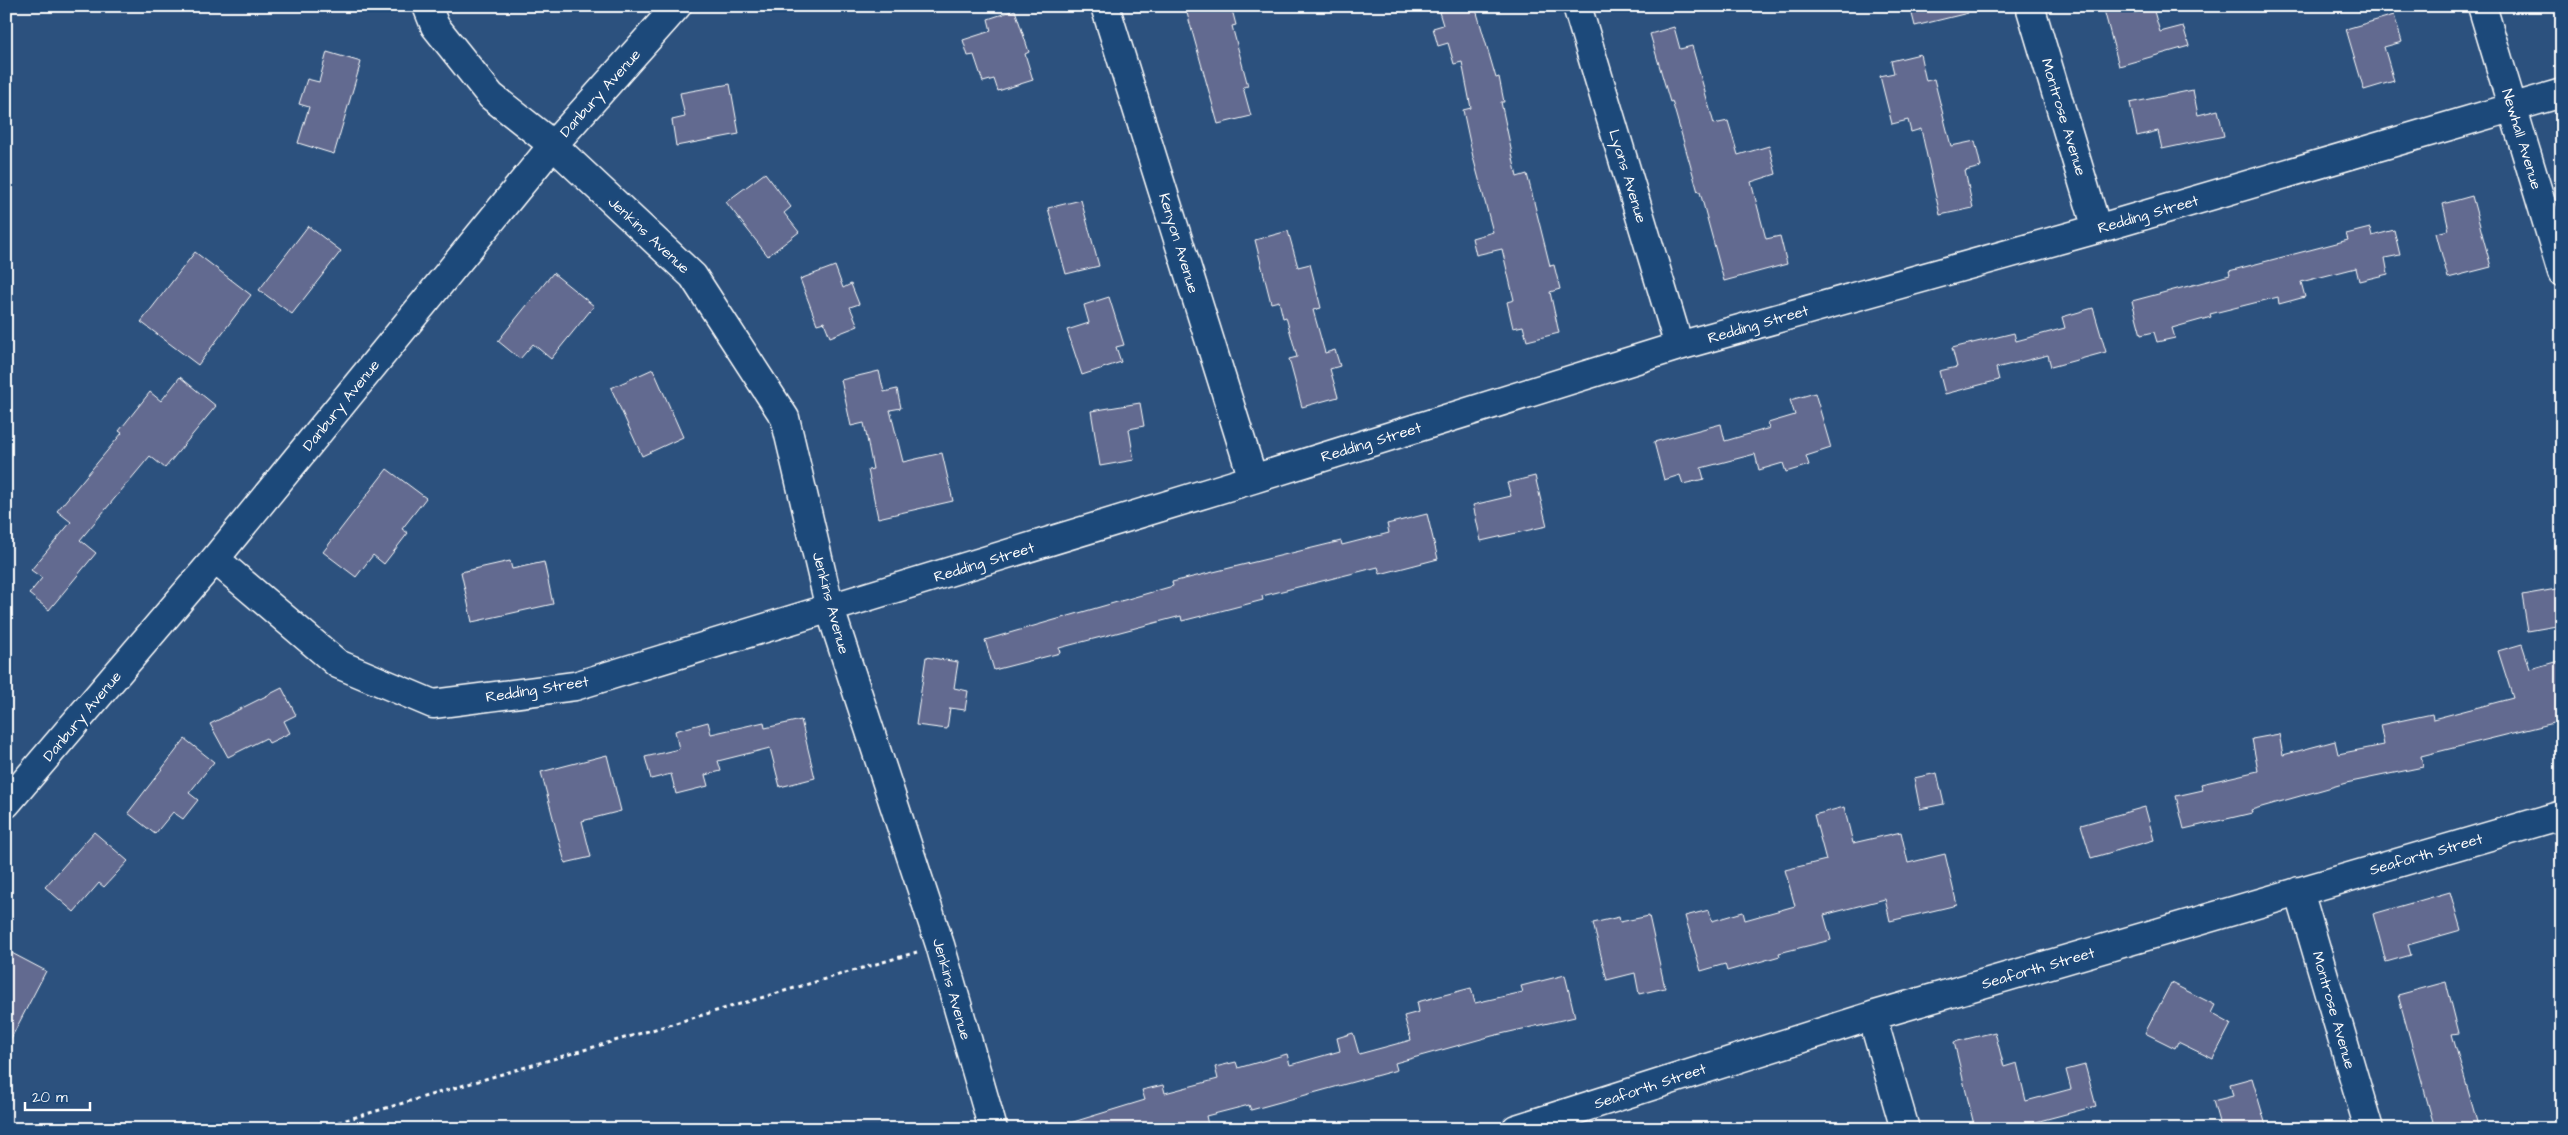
<svg xmlns="http://www.w3.org/2000/svg" width="2568" height="1135" viewBox="0 0 2568 1135" font-family="'Architects Daughter',sans-serif">
<style>
.building{fill:#626b90;stroke:#fff}
.lines{fill:none;stroke-linecap:round;stroke-linejoin:round}
.minor-casing{stroke:#fff;stroke-width:31}
.path{stroke:#fff;stroke-width:3;stroke-dasharray:4 4;stroke-linecap:butt}
.minor{stroke:#1f4a7a;stroke-width:28}
.labels{text-anchor:middle;stroke-width:5;stroke-linejoin:round;paint-order:stroke}
.street-label{font-size:15px;fill:#fff;stroke:#1f4a7a}
</style>
<rect width="100%" height="100%" fill="#2c517e"/>
<filter id="ink" filterUnits="userSpaceOnUse"><feTurbulence type="fractalNoise" baseFrequency=".02" numOctaves="2"/><feDisplacementMap in="SourceGraphic" scale="10" xChannelSelector="R" yChannelSelector="G"/><feConvolveMatrix kernelMatrix="1 2 1 2 8 2 1 2 1" color-interpolation-filters="sRGB"/></filter>
<g filter="url(#ink)">
<path class="building" d="M 1185,6 L 1231,6 L 1236,25 L 1232,26 L 1248,86 L 1243,87 L 1251,116 L 1218,124 Z
M 1457,6 L 1475,6 L 1496,78 L 1499,77 L 1504,102 L 1501,102 L 1517,177 L 1527,174 L 1550,266 L 1554,265 L 1560,289 L 1550,292 L 1559,333 L 1527,341 L 1523,326 L 1513,328 L 1507,302 L 1514,300 L 1502,249 L 1476,255 L 1472,238 L 1493,232 L 1473,157 L 1463,110 L 1471,108 L 1462,62 L 1454,64 L 1448,43 L 1438,46 L 1433,28 L 1443,25 L 1439,12 Z
M 1910,6 L 1967,6 L 1968,13 L 1915,26 Z
M 2103,6 L 2132,6 L 2133,13 L 2153,8 L 2160,32 L 2183,26 L 2189,46 L 2119,66 Z
M 1015,10 L 1029,52 L 1025,54 L 1033,80 L 998,91 L 994,79 L 983,82 L 974,55 L 968,56 L 963,40 L 991,31 L 988,19 Z
M 2394,15 L 2402,42 L 2384,47 L 2394,81 L 2364,90 L 2346,29 Z
M 1674,27 L 1680,49 L 1692,46 L 1714,124 L 1728,121 L 1738,155 L 1769,146 L 1776,174 L 1751,182 L 1766,239 L 1780,236 L 1787,264 L 1724,281 L 1700,192 L 1698,192 L 1672,101 L 1670,102 L 1650,34 Z
M 327,52 L 361,62 L 334,154 L 298,143 L 309,107 L 299,104 L 307,79 L 319,82 Z
M 1920,54 L 1926,81 L 1934,79 L 1951,146 L 1975,141 L 1981,167 L 1965,171 L 1973,208 L 1940,215 L 1921,129 L 1911,132 L 1908,120 L 1892,124 L 1880,76 L 1894,73 L 1891,61 Z
M 730,84 L 739,134 L 676,146 L 672,120 L 685,117 L 680,93 Z
M 2193,90 L 2198,115 L 2218,110 L 2224,136 L 2162,149 L 2158,131 L 2137,136 L 2130,103 Z
M 765,173 L 791,207 L 784,213 L 799,232 L 768,256 L 726,202 Z
M 2472,196 L 2491,267 L 2448,278 L 2436,233 L 2449,230 L 2443,204 Z
M 1081,200 L 1099,266 L 1066,274 L 1048,208 Z
M 308,226 L 341,251 L 292,314 L 259,290 Z
M 2370,228 L 2372,236 L 2394,230 L 2400,255 L 2385,258 L 2388,274 L 2359,281 L 2356,268 L 2301,282 L 2305,297 L 2279,304 L 2278,297 L 2210,314 L 2211,317 L 2172,328 L 2175,338 L 2157,342 L 2154,332 L 2141,335 L 2132,301 L 2230,275 L 2229,271 L 2348,240 L 2346,234 Z
M 1288,231 L 1298,267 L 1310,264 L 1321,308 L 1313,310 L 1325,353 L 1335,350 L 1340,366 L 1330,369 L 1338,397 L 1302,407 L 1289,359 L 1297,357 L 1286,317 L 1283,318 L 1279,301 L 1271,303 L 1255,240 Z
M 195,252 L 251,295 L 198,365 L 141,322 Z
M 835,266 L 843,288 L 851,284 L 859,304 L 850,307 L 858,326 L 830,337 L 824,322 L 817,324 L 800,279 Z
M 553,273 L 594,306 L 551,359 L 533,344 L 520,359 L 498,341 Z
M 1109,297 L 1124,345 L 1116,347 L 1121,362 L 1082,375 L 1067,330 L 1089,323 L 1084,305 Z
M 2093,308 L 2106,352 L 2051,367 L 2048,355 L 1996,368 L 1999,380 L 1945,394 L 1939,371 L 1957,367 L 1952,348 L 2014,333 L 2016,341 L 2065,328 L 2062,317 Z
M 653,369 L 683,437 L 642,456 L 611,388 Z
M 879,371 L 884,392 L 897,389 L 901,408 L 890,410 L 903,462 L 942,453 L 953,501 L 878,518 L 868,470 L 873,469 L 864,423 L 851,426 L 841,380 Z
M 180,377 L 216,406 L 165,468 L 150,456 L 80,540 L 96,553 L 49,610 L 29,594 L 42,578 L 31,570 L 71,522 L 57,511 L 122,433 L 119,431 L 150,392 L 161,401 Z
M 1815,393 L 1831,448 L 1806,456 L 1809,465 L 1786,472 L 1783,463 L 1759,470 L 1755,454 L 1701,468 L 1704,479 L 1683,484 L 1680,475 L 1664,480 L 1654,442 L 1721,424 L 1725,441 L 1770,428 L 1768,423 L 1795,415 L 1790,400 Z
M 1140,403 L 1144,426 L 1129,429 L 1134,460 L 1100,466 L 1091,411 Z
M 387,469 L 426,498 L 402,529 L 408,533 L 384,564 L 373,555 L 356,577 L 323,552 Z
M 1535,476 L 1547,526 L 1481,541 L 1473,505 L 1511,496 L 1507,483 Z
M 1427,514 L 1438,559 L 1380,574 L 1378,567 L 1262,596 L 1263,600 L 1182,621 L 1181,616 L 1059,648 L 1060,653 L 994,670 L 985,640 L 1173,586 L 1172,582 L 1341,541 L 1342,545 L 1389,533 L 1387,524 Z
M 510,561 L 512,569 L 544,562 L 553,604 L 472,622 L 461,572 Z
M 2562,588 L 2562,625 L 2528,631 L 2522,595 Z
M 2522,644 L 2530,669 L 2562,660 L 2562,721 L 2421,756 L 2423,767 L 2346,783 L 2251,810 L 2252,813 L 2184,829 L 2176,796 L 2203,790 L 2201,784 L 2258,771 L 2252,739 L 2279,734 L 2283,755 L 2335,741 L 2338,754 L 2384,745 L 2380,725 L 2432,714 L 2433,719 L 2513,698 L 2498,651 Z
M 926,657 L 958,662 L 954,688 L 968,691 L 965,710 L 950,708 L 947,729 L 916,725 Z
M 282,688 L 296,715 L 284,721 L 290,733 L 269,743 L 266,738 L 228,757 L 210,724 Z
M 801,720 L 815,778 L 780,787 L 770,748 L 718,761 L 721,771 L 705,775 L 708,786 L 676,794 L 671,774 L 651,779 L 645,757 L 679,749 L 675,731 L 708,722 L 711,734 L 764,722 L 765,728 Z
M 185,739 L 214,762 L 189,793 L 198,800 L 183,819 L 173,812 L 155,834 L 128,813 Z
M 607,755 L 621,811 L 582,821 L 591,857 L 565,863 L 541,772 Z
M 1937,773 L 1944,804 L 1920,809 L 1914,778 Z
M 1844,807 L 1853,843 L 1901,832 L 1908,863 L 1945,854 L 1957,905 L 1890,921 L 1885,899 L 1824,915 L 1831,940 L 1779,953 L 1780,956 L 1727,971 L 1725,964 L 1701,971 L 1685,916 L 1709,910 L 1712,921 L 1743,912 L 1745,920 L 1795,906 L 1785,870 L 1826,860 L 1814,815 Z
M 2145,807 L 2154,840 L 2091,858 L 2081,825 Z
M 94,832 L 128,861 L 104,887 L 99,883 L 74,912 L 45,887 Z
M 2450,892 L 2461,930 L 2408,945 L 2411,955 L 2386,962 L 2373,914 Z
M 1649,916 L 1665,988 L 1639,994 L 1635,973 L 1607,980 L 1593,923 L 1619,917 L 1620,922 Z
M 6,950 L 46,971 L 6,1048 Z
M 1565,975 L 1575,1017 L 1492,1036 L 1395,1063 L 1397,1070 L 1251,1110 L 1249,1105 L 1206,1116 L 1209,1129 L 1070,1129 L 1070,1123 L 1145,1100 L 1142,1090 L 1163,1085 L 1165,1093 L 1218,1079 L 1215,1067 L 1236,1062 L 1238,1068 L 1287,1054 L 1290,1065 L 1340,1051 L 1337,1038 L 1353,1033 L 1359,1054 L 1411,1040 L 1404,1016 L 1419,1012 L 1417,1002 L 1471,988 L 1475,1003 L 1523,992 L 1521,986 Z
M 2446,982 L 2459,1033 L 2452,1034 L 2479,1129 L 2435,1129 L 2398,995 Z
M 2171,983 L 2215,1005 L 2211,1013 L 2231,1024 L 2213,1059 L 2178,1042 L 2175,1048 L 2145,1033 Z
M 1995,1032 L 2004,1067 L 2017,1063 L 2026,1101 L 2071,1089 L 2066,1070 L 2085,1065 L 2096,1106 L 2032,1123 L 2033,1125 L 2019,1129 L 1975,1129 L 1954,1042 Z
M 2252,1078 L 2267,1129 L 2221,1129 L 2213,1101 L 2233,1096 L 2230,1084 Z"/>
<g class="lines">
<defs>
<path id="minor" d="M 427,6 L 435,26 L 491,96 L 553,145 L 693,276 L 785,418 L 830,609 L 940,945 L 993,1129
M 1105,6 L 1253,479
M 1577,6 L 1679,346
M 2030,6 L 2097,229
M 2482,6 L 2562,272
M 215,559 L 338,664 L 433,704 L 575,686 L 1253,479 L 1679,346 L 2097,229 L 2562,93
M 6,804 L 215,559 L 553,145 L 677,6
M 2299,891 L 2369,1129
M 1872,1016 L 1905,1129
M 1516,1129 L 1872,1016 L 2562,815"/>
</defs>
<use href="#minor" class="minor-casing"/>
<path class="path" d="M 315,1129 L 917,952"/>
<use href="#minor" class="minor"/>
</g>
</g>
<g class="labels">
<g class="street-label">
<text transform="translate(600 93) rotate(-48)" y="5">Danbury Avenue</text>
<text transform="translate(2064 117) rotate(73)" y="5">Montrose Avenue</text>
<text transform="translate(2522 139) rotate(73)" y="5">Newhall Avenue</text>
<text transform="translate(1628 176) rotate(73)" y="5">Lyons Avenue</text>
<text transform="translate(2148 214) rotate(-16)" y="5">Redding Street</text>
<text transform="translate(649 235) rotate(43)" y="5">Jenkins Avenue</text>
<text transform="translate(1179 243) rotate(73)" y="5">Kenyon Avenue</text>
<text transform="translate(1758 324) rotate(-16)" y="5">Redding Street</text>
<text transform="translate(341 405) rotate(-51)" y="5">Danbury Avenue</text>
<text transform="translate(1371 442) rotate(-17)" y="5">Redding Street</text>
<text transform="translate(984 562) rotate(-17)" y="5">Redding Street</text>
<text transform="translate(831 603) rotate(75)" y="5">Jenkins Avenue</text>
<text transform="translate(537 689) rotate(-9)" y="5">Redding Street</text>
<text transform="translate(82 716) rotate(-50)" y="5">Danbury Avenue</text>
<text transform="translate(2426 854) rotate(-16)" y="5">Seaforth Street</text>
<text transform="translate(2038 968) rotate(-16)" y="5">Seaforth Street</text>
<text transform="translate(952 989) rotate(74)" y="5">Jenkins Avenue</text>
<text transform="translate(2334 1010) rotate(74)" y="5">Montrose Avenue</text>
<text transform="translate(1650 1086) rotate(-18)" y="5">Seaforth Street</text>
</g>
</g>
<rect width="2568" height="1135" fill="none" stroke="#1f4a7a" stroke-width="25"/>
<rect x="12" y="12" width="2543" height="1110" fill="none" stroke="#fff" stroke-width="2" filter="url(#ink)"/>
<path d="M25 1102v8h65v-8" fill="none" stroke="#ffffff" stroke-width="2.5"/>
<text x="32" y="1102" font-size="15" fill="#ffffff" stroke="#1f4a7a" stroke-width="4" paint-order="stroke">20 m</text>
</svg>
